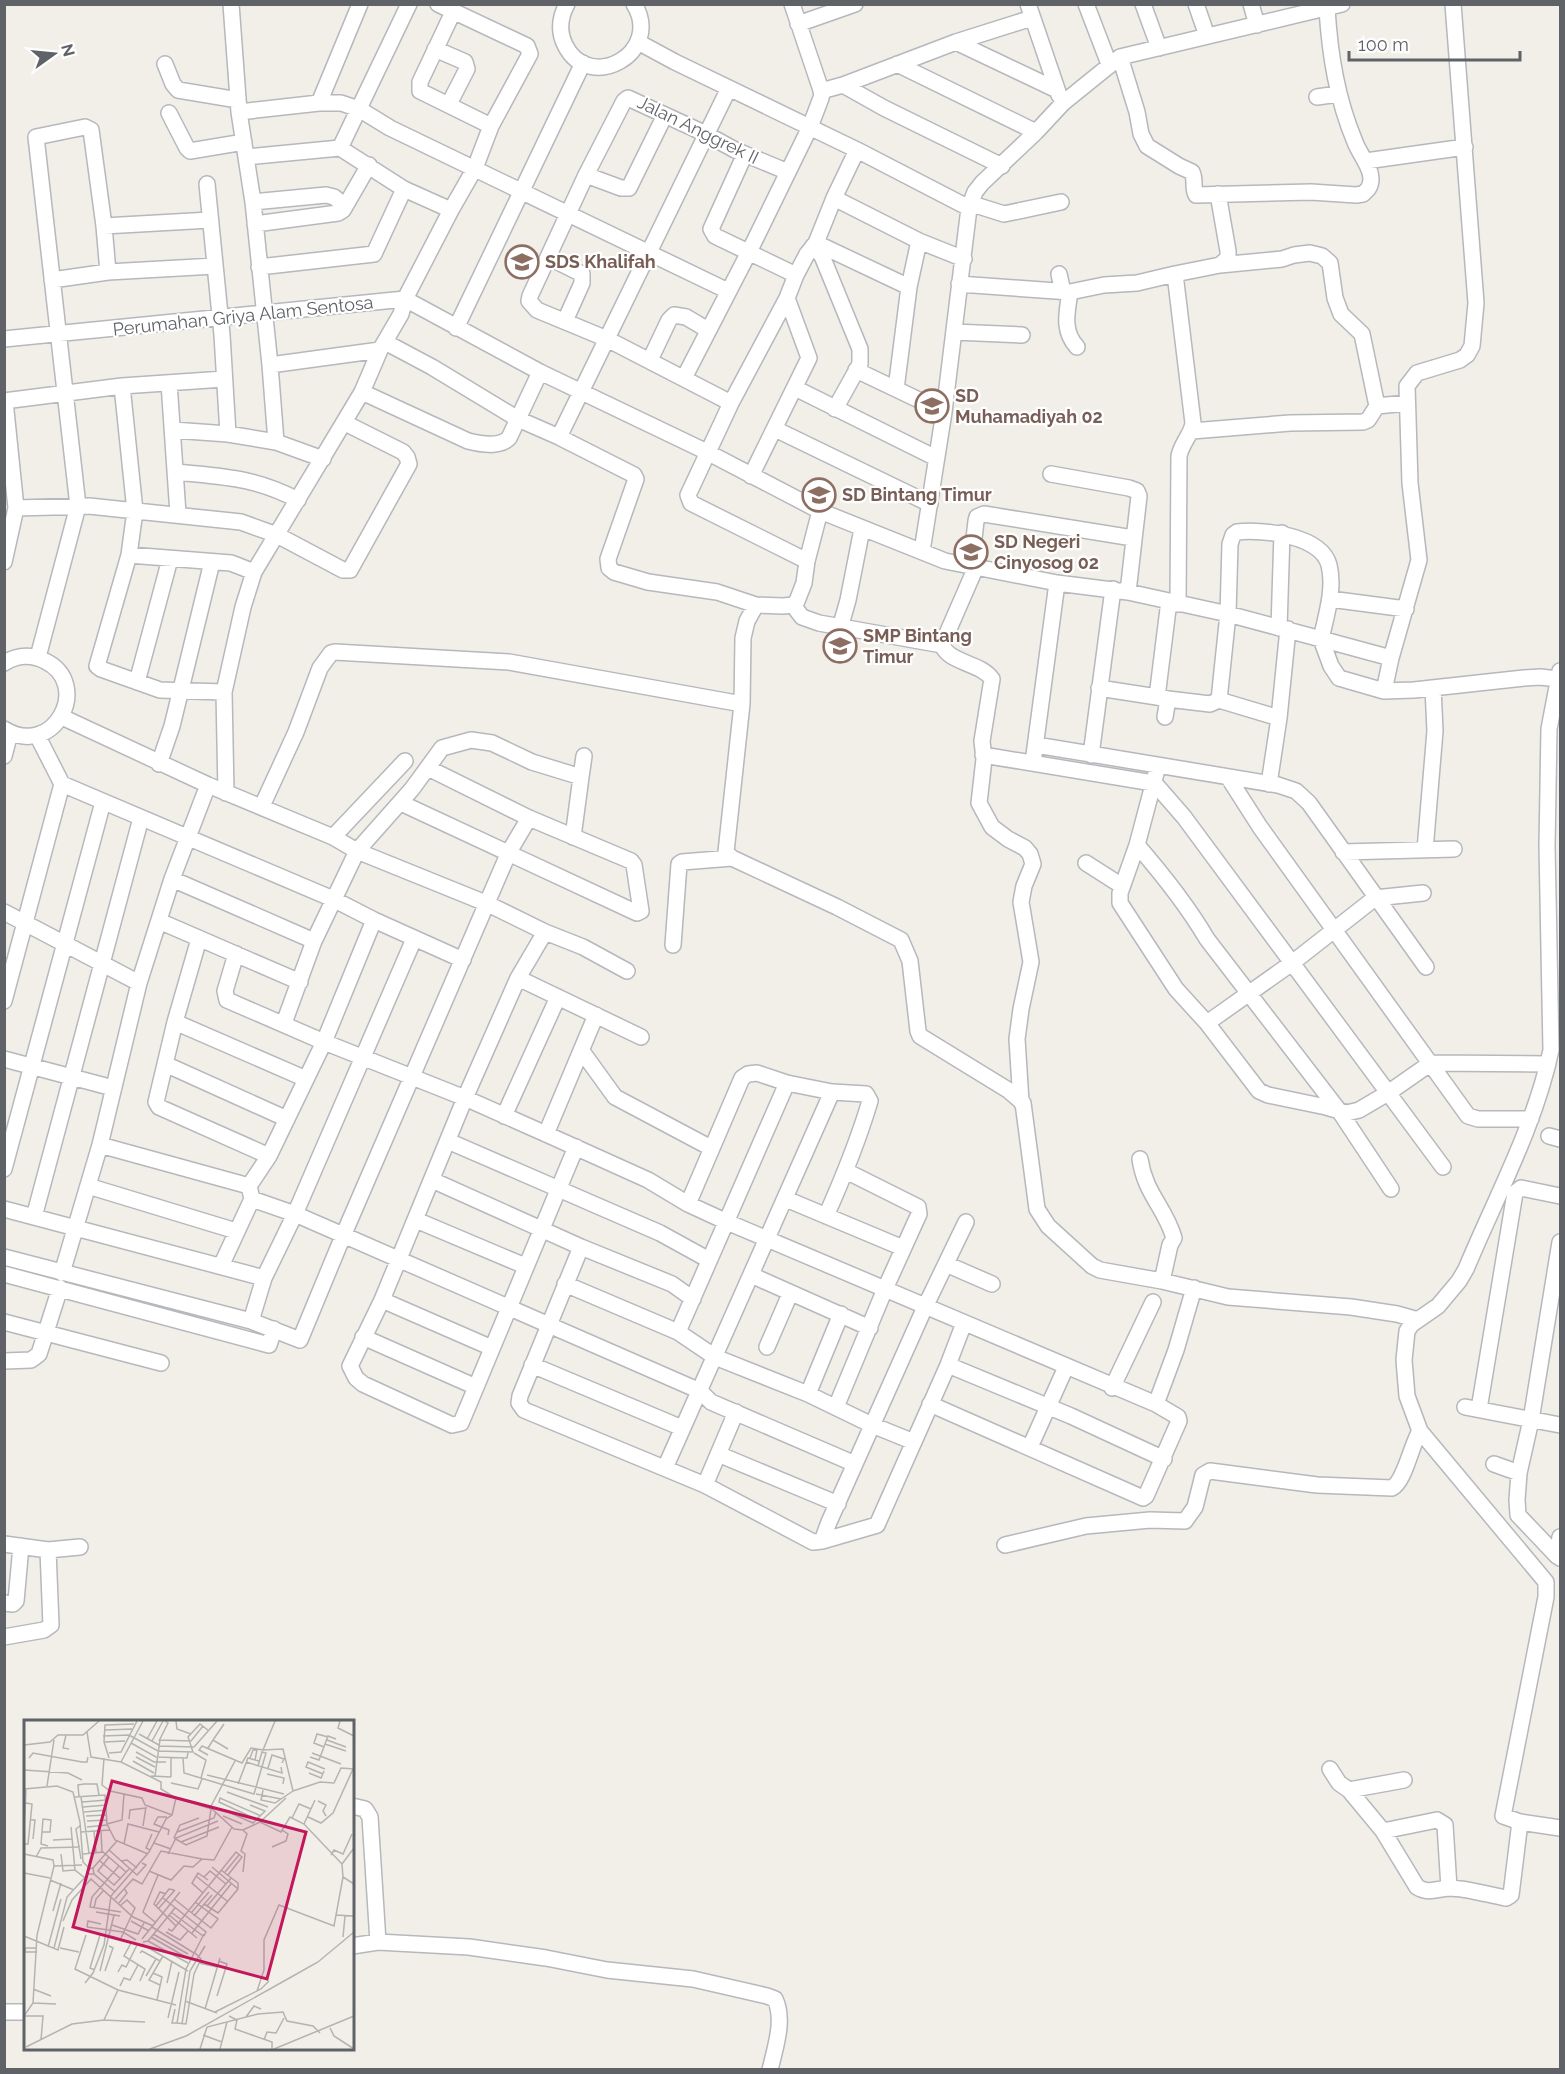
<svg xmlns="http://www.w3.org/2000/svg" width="1565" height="2074" viewBox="0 0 1565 2074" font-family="Raleway,sans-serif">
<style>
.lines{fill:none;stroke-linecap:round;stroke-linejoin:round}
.minor-casing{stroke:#b5b8bc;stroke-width:18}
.minor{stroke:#fff;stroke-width:15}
.labels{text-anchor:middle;stroke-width:4.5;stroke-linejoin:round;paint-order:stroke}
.street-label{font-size:18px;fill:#5f6368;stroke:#fff}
.education-label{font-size:18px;font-weight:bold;fill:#785e54;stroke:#fff;text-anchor:start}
.inset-road{fill:none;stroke:#b3b3b1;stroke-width:1.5}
.view{fill:#c2185b;fill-opacity:0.15;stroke:#c2185b;stroke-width:3}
.inset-edge{fill:none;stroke:#5f6368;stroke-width:3}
</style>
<rect width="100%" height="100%" fill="#f1efe8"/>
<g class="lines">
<defs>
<path id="minor" d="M 231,4 L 239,112
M 567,4 C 560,17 558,31 565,45 C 589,94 664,53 634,4
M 1028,4 L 1059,95
M 1086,4 L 1109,64
M 1143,4 L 1159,48
M 1196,4 L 1207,36
M 1251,4 L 1257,25
M 453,12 L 420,82 L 420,91 L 491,126
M 798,24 L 855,4
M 638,42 L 675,62 L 857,150 L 969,208
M 956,42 L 1057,90
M 435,49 L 465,62 L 467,69 L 449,104
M 1120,57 L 1137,112 L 1141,134 L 1147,146 L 1179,166 L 1192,172 C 1196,180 1192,187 1196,195 L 1311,192 L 1356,195 L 1363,194 L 1368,189 C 1378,174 1360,156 1355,142 C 1337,99 1330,56 1327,9
M 165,64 L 173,84 L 178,90 L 238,100
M 897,64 L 1036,132
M 843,85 L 884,108 L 1002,166
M 821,91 L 843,85 L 956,42 L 1032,18
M 1317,97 L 1338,94
M 319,103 L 360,4
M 169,113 L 187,148 L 190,151 L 244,142
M 340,148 L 409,4
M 745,154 L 711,229 L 715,236 L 796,275
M 247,157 L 340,148 L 404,189 L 451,210
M 1366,161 L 1465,147
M 586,175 L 621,188 L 629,188 L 665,115
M 207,184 L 222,335 L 228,434
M 834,198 L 919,241 L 964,259
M 253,202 L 326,195 L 334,197 L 345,206
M 969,203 L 1004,214 L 1061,202
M 255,224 L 338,213 L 343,210 L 369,165
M 104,226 L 210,220
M 816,243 L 909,287
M 813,246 L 822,256 L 860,349 L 860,364 L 835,409
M 548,257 L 582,274 L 582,283 L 565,321
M 1220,265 L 1282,259 L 1294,255 L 1310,253 L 1322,256 L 1330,263 L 1335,298 L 1341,314 L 1362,334 L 1377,406
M 259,267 L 374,254 L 404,189
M 1059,274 L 1063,292
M 1175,274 L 1220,265 L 1228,258 L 1228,251 L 1218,194
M 52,280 L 108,272 L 215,266
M 959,284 L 1070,292 L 1104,285 L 1137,283 L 1175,274 L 1193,423 C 1192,434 1182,442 1179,456 L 1178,604
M 1070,292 C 1067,312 1062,331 1077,347
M 456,328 L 583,63
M 954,332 L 1022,335
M 4,339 L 405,299 L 540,372 L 707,452 L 820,511 L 945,561 L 1057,583 L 1128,592 L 1228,614 L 1321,639 L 1331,666 L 1339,678 L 1384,691 L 1414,690 L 1524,678 L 1540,677 L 1558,679
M 385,342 L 432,367 L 518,419 L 559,437 L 634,475 L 636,479 L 608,559 L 609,568 L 614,572 L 648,582 L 717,592 L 756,605 L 783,606 L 793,605 L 797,601 L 804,583 L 807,561
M 650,360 L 669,320 L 674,315 L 686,317 L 708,330
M 270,365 L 380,350
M 856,370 L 944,412
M 684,378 L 749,252 L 810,127 L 821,98 L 822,93 L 792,4
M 169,383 L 178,514
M 122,386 L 135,511 L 129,555 L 97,666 L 101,669 L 160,690 L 224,692
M 795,388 L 936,458
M 896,389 L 909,287 L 919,241
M 362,392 L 468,441 C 480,444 499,448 509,438 L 540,372
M 4,401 L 122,386 L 224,379
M 731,403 L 607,339 L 537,310 L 529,301 L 530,296 L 586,175 L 624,101 L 628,98 L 706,134 L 735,150 L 788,172
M 775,429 L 930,504
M 173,430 L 228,434 L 276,442 L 323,459
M 1192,431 L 1290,423 L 1363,422 L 1368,420 L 1377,406 L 1407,403
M 559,437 L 729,88
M 276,442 L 270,365 L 253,202 L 239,112 L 319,103 L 341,103 L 359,109 L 390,128 L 728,291
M 176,472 C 224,477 254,477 298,500
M 1051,474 L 1129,488 L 1137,491 L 1139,496 L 1128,592
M 751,476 L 809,358 L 787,298
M 16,508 L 89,506 L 241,522 L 277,535 L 343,570 L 350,570 L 409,464 L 407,457 L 403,452 L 345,423
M 820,511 L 807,561 L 691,503 L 688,495 L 731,403 L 787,298 L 796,275 L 807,254 L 816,243 L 834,198 L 857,150
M 922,551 L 944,412 L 969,208 L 975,192 L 982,183 L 1036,132 L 1063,103 L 1120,57 L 1342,4
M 129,555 L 231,563 L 254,572
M 4,562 L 16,508 L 5,401
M 971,565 L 976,521 L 977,517 L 984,514 L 1133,538
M 1330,599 L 1406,609
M 756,605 L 747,621 L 743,638 L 742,704 L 726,852 L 732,858 L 837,907 L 901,940 L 910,961 L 918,1031 L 920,1036 L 1008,1090 L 1023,1103 L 1037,1209 L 1048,1226 L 1092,1266 L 1100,1270 L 1162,1281 L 1228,1297 L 1351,1307 L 1397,1314 L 1418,1320
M 793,605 L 802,617 L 819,623 L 942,645
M 840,628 L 848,600 L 862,529
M 1279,628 L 1282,533
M 942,645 C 950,664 980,662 992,679 L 982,741 L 984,759 L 979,803 L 992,827 L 1008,839 L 1025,848 L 1030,854 L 1033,864 L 1024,886 L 1021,902 L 1031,962 L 1021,1009 L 1017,1039 L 1021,1102
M 942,645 L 976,567
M 38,657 L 78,506 L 36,137 L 85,127 L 91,130 L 104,226 L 108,272
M 4,663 C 17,655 31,654 45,661 C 93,684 54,760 4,729
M 1560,671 L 1549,729 L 1547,846 L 1551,1050 C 1535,1126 1496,1197 1466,1269 L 1459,1281 L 1438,1306 L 1412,1324 L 1407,1331 L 1404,1360 L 1407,1396 L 1420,1431 L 1546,1582 L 1546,1597 L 1503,1816 L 1520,1822 L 1560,1828
M 137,682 L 170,559
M 1099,688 L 1157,697
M 1384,691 L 1391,658 L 1419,560 L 1410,483 L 1407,386 L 1417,373 L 1460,360 L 1467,355 L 1472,346 L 1476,303 L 1453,4
M 1168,699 L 1210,704 L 1219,700 L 1228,614 L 1230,544 L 1233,535 L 1237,532 C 1262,529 1321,535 1329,565 C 1335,589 1326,616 1321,639 L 1391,658
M 1219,700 L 1279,718
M 62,717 L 208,785 L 333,837 L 357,851 L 488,904 L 545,932 L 583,947 L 627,971
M 1165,717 L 1168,699 L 1157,697 L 1169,601
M 37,735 L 62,784 L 333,899 L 374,920 L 463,960
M 1036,745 L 1278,785 L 1296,791 L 1309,803 L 1426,967
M 983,755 L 1153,783 L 1157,786 L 1184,817 L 1443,1167
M 1034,755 L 1057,583
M 1091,755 L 1113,589
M 4,756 L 10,733
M 159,764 L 172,726 L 212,562
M 1158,766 L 1137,845 L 1120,893 L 1120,903 L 1176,989 L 1207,1023 L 1259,1091 L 1268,1095 L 1326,1107 L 1347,1113 L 1359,1110 L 1388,1093 L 1431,1063 L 1548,1064
M 581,777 L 584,756
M 1228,777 L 1260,827 L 1468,1116 L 1478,1119 L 1531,1119
M 1269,784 L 1279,718 L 1288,629
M 226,793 L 224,692 L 243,607 L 254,572 L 362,392 L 380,350 L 401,314 L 405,299 L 451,210 L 475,168 L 491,126 L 530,54 L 527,46 L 438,4
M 401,803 L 637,913 L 641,911 L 634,865 L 631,861 L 529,818 L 428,768
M 262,806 L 296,732 L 320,668 L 331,653 L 335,652 L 509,662 L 742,704
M 333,837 L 405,761
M 1137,845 C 1163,875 1187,905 1207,939 L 1340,1112 L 1391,1189
M 1425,850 L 1435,731 L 1433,688
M 1343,852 L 1454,849
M 1086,863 L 1122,886
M 172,879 L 314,941
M 4,912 L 139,983
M 159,921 L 300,982
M 545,932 L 518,978 L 465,1098 L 382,1300 L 350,1366 L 356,1378 L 363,1384 L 452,1425 L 461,1423 L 576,1147
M 199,939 L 175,1022 L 156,1102 L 159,1107 L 269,1156
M 673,945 L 679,864 L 682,862 L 732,858
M 236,954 L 225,991 L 227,1000 L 324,1042 L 465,1098 L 546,1134 L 648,1180 L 688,1204 L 727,1222 L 1156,1404 L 1178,1417 L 1179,1421 L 1146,1496 L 1143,1498 L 930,1404
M 518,978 L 641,1037
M 4,1001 L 62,784
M 175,1022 L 306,1079
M 284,1023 L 314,941 L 357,851 L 412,789 L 442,748 L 471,740 L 492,743 L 532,762 L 581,777 L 573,837
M 1207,1023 L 1292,963 L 1375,898 L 1423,893
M 581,1050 L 615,1097 L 711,1148
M 4,1059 L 113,1088
M 165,1064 L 287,1119
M 504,1116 L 558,997
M 546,1134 L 596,1015
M 1549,1136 L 1560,1139
M 448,1141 L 660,1233 L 709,1260
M 100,1145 L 249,1186
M 1140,1159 C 1145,1194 1165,1207 1174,1238 L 1170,1245 L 1162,1281
M 4,1169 L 103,802
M 432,1180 L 581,1247 L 672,1284 L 693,1299
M 88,1186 L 236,1231
M 252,1199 L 295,1214 L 700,1391 L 711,1402 L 855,1464
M 786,1199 L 903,1248
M 688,1204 L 742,1078 L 748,1074 L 757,1073 L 787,1083 L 832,1092 L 866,1094 L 870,1101 C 858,1141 843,1178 826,1216
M 4,1209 L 264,1278
M 34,1217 L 141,818
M 416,1220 L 525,1266
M 1560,1242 L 1531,1420 L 1519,1473 L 1517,1500 L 1518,1515 L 1557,1556 L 1560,1558
M 581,1247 L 520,1396 L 519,1403 L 524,1410 L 705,1485 L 813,1542 L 822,1541 L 829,1522 L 925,1307 L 966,1222
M 4,1257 L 251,1321 L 300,1340 L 343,1236 L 509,852 L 529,818
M 946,1264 L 992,1284
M 221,1266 L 252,1199 L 249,1186 L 269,1156 L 324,1042 L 374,920
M 62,1273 L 100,1145 L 139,983 L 172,879 L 208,785
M 4,1274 L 269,1345 L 274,1329
M 751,1275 L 870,1328
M 565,1284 L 678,1332 L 715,1357 L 808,1394 L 872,1425 L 914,1442
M 382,1300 L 492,1348
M 251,1321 L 264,1278 L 295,1214 L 414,939
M 4,1322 L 161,1363
M 678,1332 L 787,1083
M 363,1337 L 476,1387
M 767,1347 L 790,1294
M 4,1361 L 31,1360 L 39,1354 L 60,1288
M 532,1365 L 682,1428
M 948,1365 L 1071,1416 L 1164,1459
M 1112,1388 L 1153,1302
M 808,1394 L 841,1314
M 1156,1404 L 1176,1350 L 1194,1288
M 836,1407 L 885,1289 L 919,1214 L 918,1207 L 846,1171
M 1465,1407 L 1560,1425
M 1479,1409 L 1515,1193 L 1521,1188 L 1560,1196
M 1030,1447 L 1066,1367
M 718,1454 L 838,1504
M 1494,1464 L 1519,1473
M 665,1468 L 832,1092
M 705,1485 L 736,1412
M 822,1541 L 877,1525 L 948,1365 L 964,1323
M 4,1544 L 48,1550 L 80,1547
M 1005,1545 L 1086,1526 L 1150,1520 L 1185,1521 L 1195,1507 L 1203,1475 L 1210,1471 L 1317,1485 L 1392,1488 C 1405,1481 1411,1445 1420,1431
M 1557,1556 L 1560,1537
M 4,1603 L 13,1604 L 16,1601 L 21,1546
M 4,1637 L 44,1630 L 51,1625 L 48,1550
M 1330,1769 L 1339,1783 L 1349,1790 L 1383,1831 L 1417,1887 C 1429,1894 1436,1889 1449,1888 C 1466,1888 1489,1895 1506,1898 L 1511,1895 L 1520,1822
M 1349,1790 L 1404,1780
M 352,1806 L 365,1809 L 370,1817 L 378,1942
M 1383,1831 L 1437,1820 L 1445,1825 L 1449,1888
M 352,1946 L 378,1942 L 469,1947 L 546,1958 L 607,1970 L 693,1979 L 767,1996 L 775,1999 C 785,2020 775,2048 770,2070
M 4,2012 L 26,2012"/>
</defs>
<use href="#minor" class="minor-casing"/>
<use href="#minor" class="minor"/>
</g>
<defs>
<symbol id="school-ring" viewBox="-11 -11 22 22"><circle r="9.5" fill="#fff" stroke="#8d6e63" stroke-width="1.5"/><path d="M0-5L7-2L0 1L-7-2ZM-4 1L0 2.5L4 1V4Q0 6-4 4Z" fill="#8d6e63"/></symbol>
</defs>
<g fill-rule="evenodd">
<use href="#school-ring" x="503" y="243" width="38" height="38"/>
<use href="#school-ring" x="913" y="387" width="38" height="38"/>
<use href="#school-ring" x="800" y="476" width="38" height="38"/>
<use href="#school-ring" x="952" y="533" width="38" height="38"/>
<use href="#school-ring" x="821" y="627" width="38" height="38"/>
</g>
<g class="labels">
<g class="street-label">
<text transform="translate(698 130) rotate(26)" y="6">Jalan Anggrek II</text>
<text transform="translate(243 316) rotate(-6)" y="6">Perumahan Griya Alam Sentosa</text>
</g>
<g class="education-label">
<text x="545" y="268">SDS Khalifah</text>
<text x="955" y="402">SD<tspan x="955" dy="21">Muhamadiyah 02</tspan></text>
<text x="842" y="501">SD Bintang Timur</text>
<text x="994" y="548">SD Negeri<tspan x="994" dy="21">Cinyosog 02</tspan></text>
<text x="863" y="642">SMP Bintang<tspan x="863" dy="21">Timur</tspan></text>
</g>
</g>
<g transform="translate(24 1720)">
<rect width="330" height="330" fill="#f1efe8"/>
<path class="inset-road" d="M 152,1 L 153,9 L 167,14M 251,1 L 239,30 L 259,29 L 269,71 L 296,62 L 310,63 L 317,48 L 330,49M 316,1 L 314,8 L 330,16M 81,10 L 108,9M 63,12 L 67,37 L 97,42 L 137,62 L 137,69 L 152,78 L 188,89 L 210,109 L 219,110 L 236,102 L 257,112 L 266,97 L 280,104 L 318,144 L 319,157 L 330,164M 115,14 L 135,25M 42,15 L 39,28 L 45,29M 79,16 L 105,15 L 134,31 L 169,32 L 164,17 L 176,4 L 185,11M 123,19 L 133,1M 136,20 L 167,21 L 179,6M 189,20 L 200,4M 303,20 L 322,27M 128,21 L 139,1M 135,21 L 144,3 L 141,1M 80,22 L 101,21M 107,23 L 132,37 L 163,38 L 164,32M 301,24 L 322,31M 0,25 L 26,22 L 34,15 L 59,15 L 75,1M 135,26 L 170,27M 170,27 L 193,1M 300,27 L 290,23 L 293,14 L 304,17M 184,28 L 189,20 L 204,29M 112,32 L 130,42 L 142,42M 85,33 L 97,32 L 113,1M 170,33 L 182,40 L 177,58M 288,33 L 317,44M 184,35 L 175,30 L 178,26 L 218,43 L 227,28 L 239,30M 112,37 L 131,47M 286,37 L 295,40 L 304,16 L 312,19M 5,38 L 9,33 L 58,42 L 63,42 L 64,37M 80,38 L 78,65 L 86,71 L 118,78 L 121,85 L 148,95M 85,38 L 80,22 L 81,5 L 110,4M 159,38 L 160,53 L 230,74 L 242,33 L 238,32 L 234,46M 226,38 L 229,30 L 233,30 L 231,40M 109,41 L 130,53M 97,42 L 119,1M 222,42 L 258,53 L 257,47M 244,48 L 248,35 L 260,39 L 258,43M 0,50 L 44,53 L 58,60M 285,53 L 297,58 L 300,51M 243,54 L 260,58 L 259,64M 299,54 L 282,47 L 284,42 L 301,49M 183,55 L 260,74M 127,56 L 147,57M 131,56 L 136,20M 147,57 L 147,37M 147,63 L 174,69 L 178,59M 214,64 L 224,38 L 235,41M 23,66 L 30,20M 0,69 L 33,66 L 49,72 L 56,102 L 59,142 L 65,148M 239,70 L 237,80 L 251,83 L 269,71M 203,72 L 244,87M 232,74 L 257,79M 51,77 L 81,75 L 83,104 L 91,120 L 124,134M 55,77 L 54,65 L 60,64 L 73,64 L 75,75M 57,77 L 65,133M 294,81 L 302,85 L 299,91 L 302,96M 58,82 L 83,80M 59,87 L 83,85M 186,88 L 211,41M 200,90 L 229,103 L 241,91 L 226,85M 60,92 L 83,90M 62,96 L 83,95M 199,96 L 218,104M 143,97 L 134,97 L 130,104 L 145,110 L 144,115M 284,97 L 297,103 L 309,93 L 329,49M 268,98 L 275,84 L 287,89M 105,99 L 106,90 L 122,88M 6,100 L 11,100 L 9,119M 234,100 L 195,82 L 196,78 L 237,96M 63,101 L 83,100M 236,102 L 262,78M 83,104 L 98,100 L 100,74M 280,104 L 291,80M 57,105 L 52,109 L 57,139M 119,106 L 122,87M 47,107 L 51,150 L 61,158M 63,107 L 83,105M 0,110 L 2,69M 219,110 L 223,114 L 217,131 L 221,134 L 219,152M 70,111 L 72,133M 77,111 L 78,132M 18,112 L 26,112 L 27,100 L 19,99 L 17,124 L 24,126M 57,112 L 86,110M 153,112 L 190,98 L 192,92M 150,118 L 162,125 L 183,116 L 187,89M 150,118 L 156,105 L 175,98M 29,120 L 48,119M 157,122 L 195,107M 130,123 L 147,129M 0,124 L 4,124 L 8,84 L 2,83M 100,124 L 104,104 L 135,112M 248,127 L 262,121 L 264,114 L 258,110M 85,130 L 113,155 L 122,145 L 118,143M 126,130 L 122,128 L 128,114M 0,134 L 29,140 L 30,146M 37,134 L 39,151 L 51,150M 59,134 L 79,132 L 102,152M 144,134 L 152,118 L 194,101M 307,135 L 310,130 L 319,134 L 328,114M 12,137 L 17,128 L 56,127M 85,137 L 74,151 L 90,165 L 105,149M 76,141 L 97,159M 97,141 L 103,140 L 113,148M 318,144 L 330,128M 30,146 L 58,145M 95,146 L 68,177 L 66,187 L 97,192M 69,148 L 93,121M 197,150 L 214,163 L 214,168M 125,151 L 147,160 L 160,146 L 169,147 L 178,139 L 190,140 L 208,107M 201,152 L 215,135M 0,153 L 26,158M 70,154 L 64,154 L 64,149 L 69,148 L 70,154 L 91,172M 172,156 L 203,181M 180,157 L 186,151 L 202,164M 26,160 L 50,170M 179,173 L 168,163 L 174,153 L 184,160M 142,174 L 136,172 L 130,184 L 152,206M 139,178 L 182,212 L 180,216M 91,179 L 109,159 L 118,164 L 137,131 L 178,139M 150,179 L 187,208 L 194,199 L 171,182M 95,183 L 103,173 L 100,168M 180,184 L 194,193 L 214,169 L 188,147M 132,186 L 145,169 L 150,170M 183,186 L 207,158M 70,188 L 72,179 L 80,170M 134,189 L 151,170M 29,191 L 37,163M 72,192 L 96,196M 147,192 L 179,216M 167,193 L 185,172M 145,195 L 173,218M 312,195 L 330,196M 170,196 L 188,175M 39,201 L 48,180 L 67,159 L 109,197 L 129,206M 107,201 L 125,211M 131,202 L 119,192 L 134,155M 88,205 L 114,214 L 120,203M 63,207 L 99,212 L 112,220M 63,207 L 64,201 L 77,204M 128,207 L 170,233M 144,209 L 148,211 L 212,132 L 218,137 L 204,155M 142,212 L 156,220 L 164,211M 168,213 L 207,164M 129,214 L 164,234M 62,215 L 51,249 L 94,270 L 152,285M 0,216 L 34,230 L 40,207M 87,216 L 107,223 L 100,236 L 121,249 L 116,261M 127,217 L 162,237M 319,217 L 321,196M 97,218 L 111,188 L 103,180 L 97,185M 118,219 L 156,172M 124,221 L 164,243M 119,222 L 124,221 L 151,188M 118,224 L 164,251M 24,227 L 37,179M 12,228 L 2,228 L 0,232 L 13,232M 30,228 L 43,177 L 64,154M 36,228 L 55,232M 116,233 L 118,231 L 136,241M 171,233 L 177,239 L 170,254 L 162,304 L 153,303 L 162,249 L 180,214M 175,243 L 193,247M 71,250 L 66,248 L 76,215M 76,251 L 90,195M 81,251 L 89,228 L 85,226M 94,252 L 98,245 L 102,247 L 113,225M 129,253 L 138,257 L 133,280M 122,256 L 132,239M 61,263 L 69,253 L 80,225 L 87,176 L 125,132 L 142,99 L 148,95 L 152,78M 143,263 L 148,241M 136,265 L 125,260 L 139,236M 96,266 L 100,258 L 106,260 L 114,245M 9,269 L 27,276M 233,271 L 240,250 L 240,220 L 255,185 L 310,206 L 319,157M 193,276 L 203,244 L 195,241M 161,281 L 193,293M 9,283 L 32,284M 151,289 L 148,303 L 153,303M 181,289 L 196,238M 191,292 L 237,269 L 245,261M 0,296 L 9,283 L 13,215 L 30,146M 0,296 L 19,296 L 17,320M 205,296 L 213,300 L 211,309 L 248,322 L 248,329M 222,297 L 230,286 L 237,289M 144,298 L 155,252M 80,300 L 94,270M 158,304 L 166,251 L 181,226M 306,308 L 310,316 L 330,329M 179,315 L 198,322M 240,320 L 243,312 L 252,313 L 260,298M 2,327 L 48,304 L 80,300 L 121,302M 126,329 L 162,316 L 269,256 L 294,242 L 330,212M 176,329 L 183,307 L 234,294 L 259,292 L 263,301 L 289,306 L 296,313M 196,329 L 203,302M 250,329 L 330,296"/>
<path class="view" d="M 88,61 L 282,112 L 243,259 L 49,207 Z"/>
<rect width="330" height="330" class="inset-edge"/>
</g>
<rect width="1565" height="2074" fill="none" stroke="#5f6368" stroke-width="12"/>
<g transform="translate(54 54) rotate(75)" stroke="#ffffff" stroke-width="4.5" paint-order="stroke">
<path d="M0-4.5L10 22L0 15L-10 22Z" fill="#5f6368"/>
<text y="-9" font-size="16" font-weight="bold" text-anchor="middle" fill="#5f6368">N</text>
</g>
<path d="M1349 51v9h171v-9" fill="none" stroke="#5f6368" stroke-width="3"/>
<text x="1358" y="51" font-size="18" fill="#5f6368" stroke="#ffffff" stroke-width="4.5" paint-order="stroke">100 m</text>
</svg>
